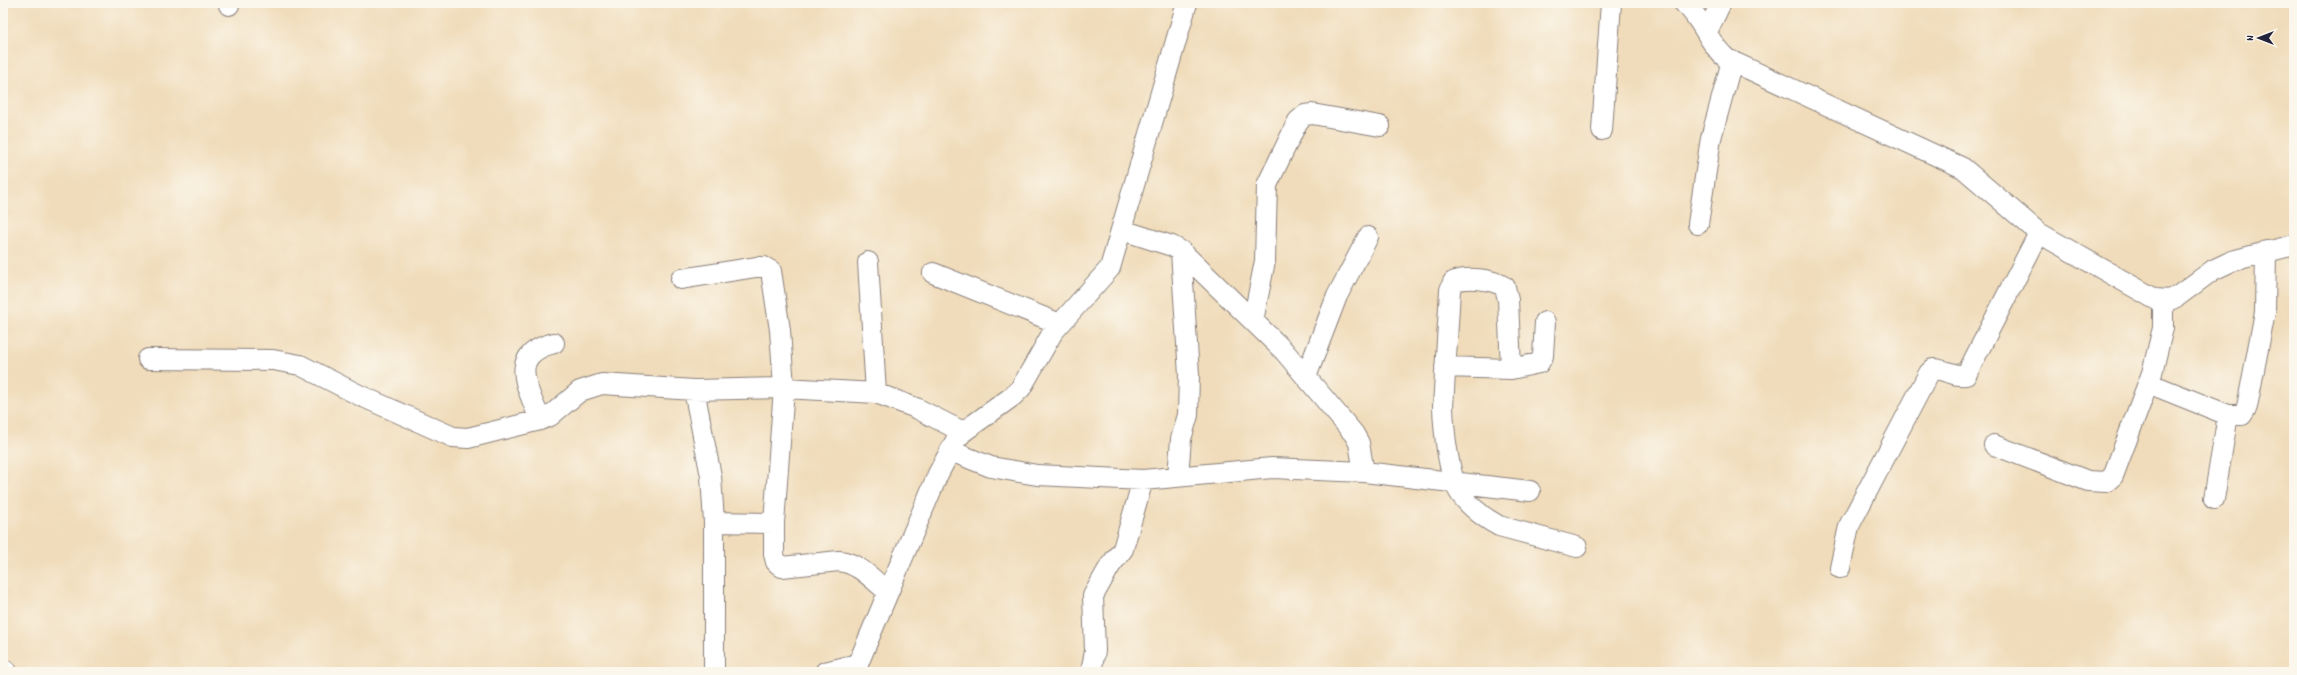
<svg xmlns="http://www.w3.org/2000/svg" width="2297" height="675" viewBox="0 0 2297 675" font-family="Dekko,sans-serif">
<style>
.lines{fill:none;stroke-linecap:round;stroke-linejoin:round}
.minor-casing{stroke:#897f7a;stroke-width:22}
.minor{stroke:#fff;stroke-width:20}
</style>
<rect width="100%" height="100%" fill="#fbf7ec"/>
<filter id="ink" filterUnits="userSpaceOnUse"><feTurbulence type="fractalNoise" baseFrequency=".025" numOctaves="2"/><feDisplacementMap in="SourceGraphic" scale="8" xChannelSelector="R" yChannelSelector="G"/><feConvolveMatrix kernelMatrix="1 2 1 2 8 2 1 2 1" color-interpolation-filters="sRGB"/></filter>
<filter id="wash" filterUnits="userSpaceOnUse"><feTurbulence type="fractalNoise" baseFrequency=".012" numOctaves="4" result="noise"/><feDisplacementMap in="SourceGraphic" scale="16" xChannelSelector="R" yChannelSelector="G"/><feGaussianBlur stdDeviation="0.9" result="paint"/><feColorMatrix in="noise" values="0 0 0 0 0 0 0 0 0 0 0 0 0 0 0 0 0 1.4 0 .05"/><feComposite in="paint" operator="in"/></filter>
<g filter="url(#wash)">
<rect width="100%" height="100%" fill="#f0dcba"/>
</g>
<g filter="url(#ink)">
<g class="lines">
<defs>
<path id="minor" d="M 229,3 L 229,5
M 1684,3 C 1703,19 1708,44 1727,59 L 1963,168 L 2039,233 L 2155,299 L 2170,300 L 2178,296 L 2213,270 L 2232,261 L 2294,245
M 1707,32 L 1721,3
M 1602,130 L 1611,3
M 1698,224 L 1711,138 L 1732,61
M 1122,230 L 1172,246 L 1181,251 L 1284,351 L 1354,434 L 1359,443 L 1364,472
M 868,262 L 876,393
M 933,273 L 1060,324
M 681,279 L 756,267 L 764,267 L 771,271 L 780,330 L 784,388 L 774,523 L 774,554 L 776,562 L 782,567 L 839,561 C 859,563 873,580 888,592
M 1253,321 L 1265,261 L 1267,185 L 1298,121 L 1305,115 L 1312,114 L 1380,126
M 148,359 L 273,360 L 300,365 L 359,395 L 453,437 L 468,438 L 540,420 L 550,416 L 580,391 L 602,384 L 694,390 L 784,388 L 876,393 L 916,408 L 963,432
M 1445,367 L 1511,369 L 1539,363 L 1543,356 L 1545,322
M 1511,369 L 1508,300 L 1505,287 C 1492,279 1467,276 1453,282 L 1450,290 L 1443,407 C 1444,431 1447,458 1454,481 C 1460,500 1482,517 1499,526 L 1577,547
M 1306,377 L 1337,296 L 1368,237
M 2148,383 L 2228,415 L 2242,415 L 2247,407 L 2265,312 L 2266,251
M 694,390 L 711,476 L 714,522 L 714,672
M 540,420 C 528,387 506,355 554,343
M 1994,445 L 2088,481 L 2106,482 L 2113,476 L 2152,373 L 2163,328 L 2163,301
M 951,451 L 991,467 L 1037,475 L 1143,480 L 1272,468 L 1364,472 L 1530,491
M 1178,476 L 1181,439 L 1188,415 L 1189,375 L 1181,251
M 2214,499 L 2228,415
M 714,522 L 774,523
M 1840,568 L 1849,526 L 1929,373 L 1933,369 C 1945,369 1954,377 1966,375 L 2039,233
M 3,669 L 7,672
M 825,672 L 858,664
M 858,672 L 858,664 L 863,652 L 938,474 L 956,440 L 963,432 L 1013,396 L 1021,388 L 1053,332 L 1110,268 L 1187,3
M 1091,672 L 1095,651 L 1093,596 L 1110,566 L 1123,549 L 1143,480"/>
</defs>
<use href="#minor" class="minor-casing"/>
<use href="#minor" class="minor"/>
</g>
</g>
<rect width="2297" height="675" fill="none" stroke="#fbf7ec" stroke-width="16"/>
<g transform="translate(2259 38) rotate(270)" stroke="#fbf7ec" stroke-width="3" paint-order="stroke">
<path d="M0-3L7 15L0 10L-7 15Z" fill="#22223b"/>
<text y="-6" font-size="11" font-weight="bold" text-anchor="middle" fill="#22223b">N</text>
</g>
</svg>
